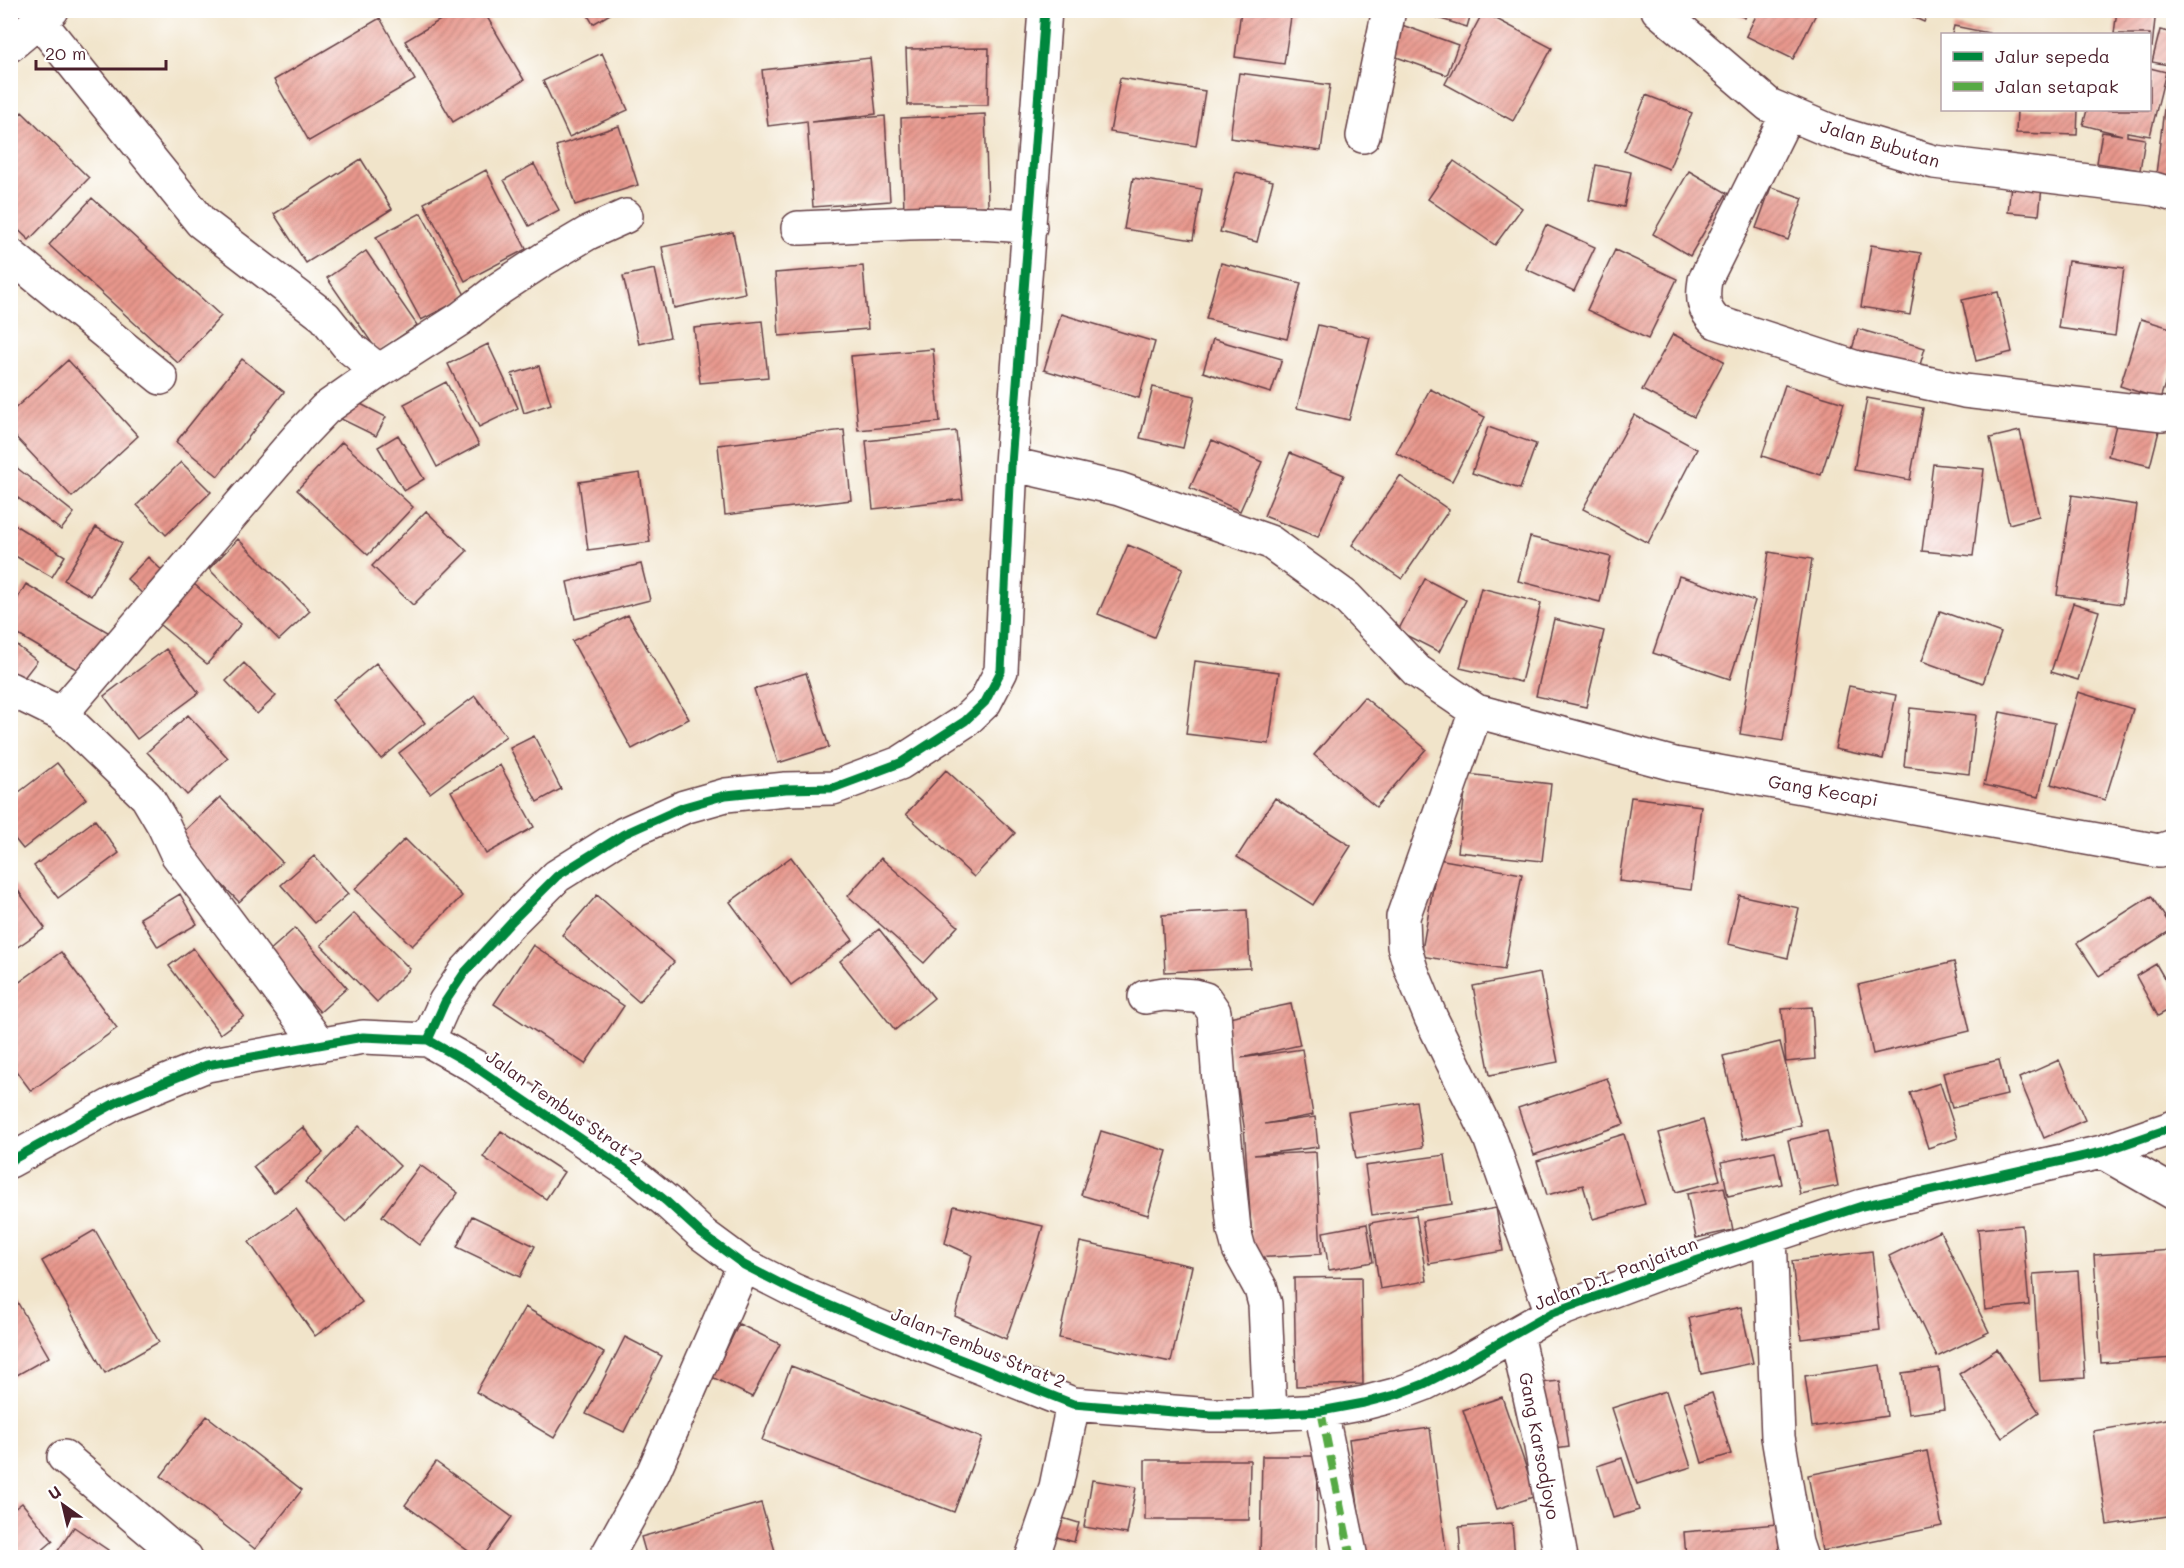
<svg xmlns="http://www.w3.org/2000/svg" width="2184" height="1568" viewBox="0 0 2184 1568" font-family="Mali,sans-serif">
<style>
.building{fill:url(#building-hatch)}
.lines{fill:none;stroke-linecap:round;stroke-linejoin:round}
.minor-casing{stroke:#633d43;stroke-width:36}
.minor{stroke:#fff;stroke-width:33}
.quiet{stroke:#57aa44;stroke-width:8;stroke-dasharray:15 8;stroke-linecap:butt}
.cycleway-casing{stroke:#fff;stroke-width:13}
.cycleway{stroke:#00873e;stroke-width:9}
.labels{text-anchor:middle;stroke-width:4.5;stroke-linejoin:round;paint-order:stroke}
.street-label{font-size:18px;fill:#4a1f2b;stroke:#fff}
</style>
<defs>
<pattern id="building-hatch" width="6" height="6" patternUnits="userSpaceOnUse" patternTransform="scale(1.5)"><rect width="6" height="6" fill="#e8978c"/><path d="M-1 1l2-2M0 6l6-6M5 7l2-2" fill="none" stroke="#be7b73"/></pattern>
</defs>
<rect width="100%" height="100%" fill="#fff"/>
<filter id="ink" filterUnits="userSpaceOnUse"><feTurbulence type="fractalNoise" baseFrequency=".0167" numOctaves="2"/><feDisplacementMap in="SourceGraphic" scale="12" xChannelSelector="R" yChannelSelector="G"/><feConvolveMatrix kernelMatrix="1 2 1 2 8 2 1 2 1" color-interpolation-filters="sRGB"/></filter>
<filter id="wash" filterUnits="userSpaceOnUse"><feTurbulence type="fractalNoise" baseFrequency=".008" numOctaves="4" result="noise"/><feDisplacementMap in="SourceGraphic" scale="24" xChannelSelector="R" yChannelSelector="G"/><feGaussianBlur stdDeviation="1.35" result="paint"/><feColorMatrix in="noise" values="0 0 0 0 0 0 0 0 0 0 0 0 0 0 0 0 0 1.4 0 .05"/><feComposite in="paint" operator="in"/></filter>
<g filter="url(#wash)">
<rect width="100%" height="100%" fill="#f1e4ca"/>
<g id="blocks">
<path class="building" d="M 457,10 L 483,10 L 524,80 L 453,122 L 405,41 Z
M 585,10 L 617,10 L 593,24 Z
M 1241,10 L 1292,10 L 1284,64 L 1235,57 Z
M 1412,10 L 1472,10 L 1467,27 Z
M 1728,10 L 1748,10 L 1745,18 Z
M 1759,10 L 1818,10 L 1793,59 L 1746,36 Z
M 1897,10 L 1929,10 L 1924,22 Z
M 2003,10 L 2028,10 L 2027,16 Z
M 2117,10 L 2156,10 L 2152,47 L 2150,46 L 2150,34 L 2114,34 Z
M 1483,12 L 1552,48 L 1513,121 L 1445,84 Z
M 380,18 L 415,80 L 309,141 L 274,80 Z
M 1399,24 L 1458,45 L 1447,75 L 1388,54 Z
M 1954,26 L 1989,33 L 1989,34 L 1952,34 Z
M 2160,30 L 2174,33 L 2174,66 L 2152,62 Z
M 989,48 L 988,105 L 908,105 L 906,49 Z
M 602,53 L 628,110 L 569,137 L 543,81 Z
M 870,58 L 876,114 L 811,122 L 885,116 L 890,201 L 813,207 L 807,121 L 768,126 L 762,70 Z
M 2150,68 L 2166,72 L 2150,136 L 2127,132 L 2127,136 L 2145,139 L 2140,170 L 2097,163 L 2102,132 L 2122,135 L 2083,125 L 2087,110 L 2150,110 Z
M 1239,73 L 1330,85 L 1321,151 L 1230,138 Z
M 2168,77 L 2174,78 L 2174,176 L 2156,174 Z
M 1120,78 L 1205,91 L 1196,146 L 1110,132 Z
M 1646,95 L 1692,113 L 1669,169 L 1624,151 Z
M 2017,110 L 2078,110 L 2077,135 L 2016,133 Z
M 22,112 L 89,178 L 29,240 L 10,222 L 10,124 Z
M 985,114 L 988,206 L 904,210 L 901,118 Z
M 619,126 L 638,185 L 575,205 L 556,146 Z
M 361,159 L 392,209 L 306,263 L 274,214 Z
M 1454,161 L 1522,208 L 1495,245 L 1428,199 Z
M 534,164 L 559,210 L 529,226 L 504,180 Z
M 1596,165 L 1631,172 L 1624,207 L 1589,200 Z
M 486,170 L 526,249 L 465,281 L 424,203 Z
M 1689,171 L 1727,193 L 1690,256 L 1653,234 Z
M 1236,172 L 1273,181 L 1257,242 L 1220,232 Z
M 2012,176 L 2043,178 L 2039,215 L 2008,212 Z
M 1133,178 L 1202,189 L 1193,240 L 1124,229 Z
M 1771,187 L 1803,198 L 1788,240 L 1756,228 Z
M 92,198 L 221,316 L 178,363 L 49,245 Z
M 421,213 L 466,297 L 421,320 L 376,237 Z
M 1546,225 L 1595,247 L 1574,291 L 1526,269 Z
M 733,232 L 745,293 L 674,308 L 662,247 Z
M 1871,245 L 1921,253 L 1910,315 L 1861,307 Z
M 1615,250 L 1677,279 L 1648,339 L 1587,310 Z
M 366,251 L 417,325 L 378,352 L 327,278 Z
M 2068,261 L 2124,268 L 2115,336 L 2058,328 Z
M 1221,263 L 1301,283 L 1287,339 L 1206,319 Z
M 863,266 L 868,329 L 779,336 L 775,273 Z
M 655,269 L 670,337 L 639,344 L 623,276 Z
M 1998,292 L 2012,352 L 1976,361 L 1962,300 Z
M 1061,314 L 1155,342 L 1139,398 L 1044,370 Z
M 2141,319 L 2174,329 L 2174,356 L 2160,399 L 2120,386 Z
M 762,321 L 768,377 L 700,383 L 694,328 Z
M 1318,325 L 1370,338 L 1349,420 L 1297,408 Z
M 1858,329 L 1925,348 L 1917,375 L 1850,356 Z
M 1673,334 L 1724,361 L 1694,417 L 1642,390 Z
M 1213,339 L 1282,359 L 1271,393 L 1203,372 Z
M 488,344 L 518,408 L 479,427 L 448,364 Z
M 933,349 L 940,422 L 858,430 L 851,356 Z
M 242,359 L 284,392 L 218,476 L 176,442 Z
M 68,360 L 138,436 L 72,497 L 10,431 L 10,413 Z
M 539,366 L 551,404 L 524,413 L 512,374 Z
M 446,382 L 479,445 L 437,467 L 404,404 Z
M 1785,385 L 1844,403 L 1821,475 L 1762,456 Z
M 1153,387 L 1195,396 L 1183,448 L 1140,438 Z
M 1430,389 L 1485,417 L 1452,481 L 1396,453 Z
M 347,397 L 386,417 L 376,436 L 337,417 Z
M 1867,398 L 1923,408 L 1910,480 L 1854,470 Z
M 1634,415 L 1697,449 L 1648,543 L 1583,509 Z
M 2118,417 L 2160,427 L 2150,466 L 2108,456 Z
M 1488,427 L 1536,444 L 1520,489 L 1472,473 Z
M 844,430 L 851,500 L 725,515 L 718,445 Z
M 956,431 L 963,499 L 873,509 L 866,441 Z
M 2020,431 L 2039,516 L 2009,524 L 1990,438 Z
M 398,435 L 424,479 L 404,491 L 378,447 Z
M 1212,440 L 1262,462 L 1240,511 L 1190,488 Z
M 342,442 L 413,507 L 368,555 L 297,490 Z
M 1290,453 L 1344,475 L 1318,537 L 1264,516 Z
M 181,462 L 211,492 L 166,535 L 137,505 Z
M 12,464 L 74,513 L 61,530 L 10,492 Z
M 1933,464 L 1984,469 L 1973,556 L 1922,551 Z
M 640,473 L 650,542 L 588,550 L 579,482 Z
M 1400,476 L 1449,510 L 1402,579 L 1352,545 Z
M 2072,495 L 2137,505 L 2122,604 L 2057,595 Z
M 426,511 L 467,551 L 413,605 L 372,566 Z
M 10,522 L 65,556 L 52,577 L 10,553 Z
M 96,527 L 122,543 L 91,596 L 64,580 Z
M 1530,537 L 1611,557 L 1600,602 L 1518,581 Z
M 238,539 L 310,611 L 279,640 L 209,569 Z
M 1128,545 L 1183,568 L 1154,637 L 1098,614 Z
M 1769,552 L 1812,559 L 1783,741 L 1740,734 Z
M 148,557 L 174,582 L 153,604 L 127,579 Z
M 641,564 L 650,600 L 575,619 L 567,582 Z
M 1679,576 L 1755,601 L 1730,679 L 1653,653 Z
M 1425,579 L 1466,600 L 1439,652 L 1398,631 Z
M 26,584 L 113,635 L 88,676 L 10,630 L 10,611 Z
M 194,584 L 241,624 L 207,664 L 160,625 Z
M 1481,588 L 1541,603 L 1521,682 L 1460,668 Z
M 2073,603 L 2099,611 L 2078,680 L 2051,672 Z
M 1940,611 L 2001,633 L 1983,683 L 1922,661 Z
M 628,615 L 689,719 L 632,749 L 572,641 Z
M 1554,619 L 1604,631 L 1586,707 L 1536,696 Z
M 10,640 L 37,661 L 23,679 L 10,669 Z
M 166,649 L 199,693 L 137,739 L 104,696 Z
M 1195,661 L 1279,672 L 1269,744 L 1186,734 Z
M 244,663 L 276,696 L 257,714 L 226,681 Z
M 376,663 L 425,723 L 381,759 L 332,700 Z
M 806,673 L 829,747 L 778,763 L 754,689 Z
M 1849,686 L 1896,695 L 1883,759 L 1835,749 Z
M 2078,692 L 2133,709 L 2105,800 L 2051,784 Z
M 475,696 L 506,736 L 430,793 L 399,753 Z
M 1364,697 L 1426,749 L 1376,807 L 1314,755 Z
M 1910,708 L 1976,715 L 1969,774 L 1904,766 Z
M 2000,712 L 2055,723 L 2039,797 L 1984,785 Z
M 188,715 L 228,758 L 187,795 L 147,752 Z
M 534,736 L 561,789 L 537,802 L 510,748 Z
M 57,763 L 86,799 L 23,849 L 10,833 L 10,799 Z
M 500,765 L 534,827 L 486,854 L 451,791 Z
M 946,770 L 1015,833 L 974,877 L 906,814 Z
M 1467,774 L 1551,784 L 1542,861 L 1458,852 Z
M 220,797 L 282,862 L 239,902 L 177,838 Z
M 1631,797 L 1701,806 L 1691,890 L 1619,881 Z
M 1275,798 L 1351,846 L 1313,905 L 1237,857 Z
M 95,820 L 119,853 L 58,898 L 34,866 Z
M 405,839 L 462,896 L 412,946 L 355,889 Z
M 314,856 L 348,894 L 315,923 L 281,885 Z
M 791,857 L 853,940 L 791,985 L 730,902 Z
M 881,858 L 958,926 L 924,963 L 848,896 Z
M 1438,859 L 1522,874 L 1504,970 L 1421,956 Z
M 14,885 L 45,928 L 10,952 L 10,888 Z
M 180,894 L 197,924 L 158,947 L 140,918 Z
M 597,895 L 674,962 L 639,1002 L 562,935 Z
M 1739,895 L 1799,908 L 1788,958 L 1728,944 Z
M 2151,896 L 2173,929 L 2099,976 L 2077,943 Z
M 1247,910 L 1250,968 L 1165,972 L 1162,915 Z
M 354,913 L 410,969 L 377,1002 L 321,945 Z
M 295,928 L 347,988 L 320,1012 L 268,952 Z
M 879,929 L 934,998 L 895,1030 L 840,961 Z
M 533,945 L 624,1006 L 585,1064 L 494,1004 Z
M 193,948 L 244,1016 L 220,1034 L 169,966 Z
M 61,952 L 117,1028 L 31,1091 L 10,1063 L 10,989 Z
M 1954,962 L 1970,1031 L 1873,1054 L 1858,985 Z
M 2156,964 L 2174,995 L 2174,1007 L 2158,1016 L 2136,976 Z
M 1540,973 L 1558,1062 L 1490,1075 L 1473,986 Z
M 1291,1004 L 1300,1045 L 1241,1058 L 1302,1049 L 1313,1115 L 1265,1124 L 1315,1117 L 1318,1147 L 1254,1155 L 1316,1152 L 1321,1254 L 1253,1258 L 1244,1126 L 1233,1060 L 1224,1018 Z
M 1812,1007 L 1815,1059 L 1786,1062 L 1782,1009 Z
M 1780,1042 L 1801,1125 L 1743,1139 L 1723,1056 Z
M 1999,1060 L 2007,1095 L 1952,1108 L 1943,1073 Z
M 2059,1060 L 2085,1120 L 2044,1138 L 2019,1078 Z
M 1607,1078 L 1624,1124 L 1534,1155 L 1518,1108 Z
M 1940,1083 L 1958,1138 L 1928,1148 L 1910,1093 Z
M 1416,1101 L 1423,1147 L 1356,1159 L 1348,1112 Z
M 1703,1120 L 1720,1180 L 1676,1192 L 1659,1133 Z
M 359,1126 L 400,1166 L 346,1222 L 305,1182 Z
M 303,1127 L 323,1153 L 274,1193 L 253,1167 Z
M 501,1131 L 564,1172 L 546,1199 L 483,1157 Z
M 1101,1131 L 1167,1151 L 1148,1215 L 1081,1195 Z
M 1827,1131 L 1838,1186 L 1800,1194 L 1788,1140 Z
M 1624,1134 L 1645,1204 L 1593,1219 L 1583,1185 L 1547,1195 L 1537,1161 Z
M 1775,1151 L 1782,1184 L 1728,1196 L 1721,1162 Z
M 1445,1155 L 1452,1204 L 1372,1215 L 1365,1166 Z
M 420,1165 L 458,1193 L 419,1245 L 382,1216 Z
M 1724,1187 L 1733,1230 L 1696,1238 L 1687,1194 Z
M 954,1206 L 1043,1226 L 1032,1264 L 1006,1339 L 955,1316 L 972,1255 L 945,1243 Z
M 1496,1208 L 1503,1251 L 1429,1264 L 1422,1221 Z
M 296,1209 L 362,1302 L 315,1336 L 249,1242 Z
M 1416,1215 L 1427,1281 L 1380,1289 L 1370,1223 Z
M 472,1216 L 535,1246 L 520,1277 L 457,1247 Z
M 1367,1224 L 1373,1262 L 1329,1270 L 1323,1232 Z
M 2022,1225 L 2029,1305 L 1985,1310 L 1978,1229 Z
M 95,1230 L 159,1342 L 105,1373 L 42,1261 Z
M 1940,1231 L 1989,1332 L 1937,1357 L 1889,1256 Z
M 1080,1242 L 1192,1266 L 1171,1362 L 1059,1338 Z
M 2174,1250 L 2174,1358 L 2101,1363 L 2094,1255 Z
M 1872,1251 L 1880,1330 L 1801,1339 L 1792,1261 Z
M 2078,1271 L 2085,1378 L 2040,1381 L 2033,1274 Z
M 1361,1277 L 1363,1384 L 1296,1386 L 1294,1278 Z
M 15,1298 L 49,1357 L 10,1379 L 10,1301 Z
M 525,1307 L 604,1353 L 554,1438 L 476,1392 Z
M 1741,1307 L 1753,1363 L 1701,1374 L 1689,1318 Z
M 739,1324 L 780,1344 L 752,1397 L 712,1377 Z
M 625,1337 L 662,1356 L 624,1432 L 586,1414 Z
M 1997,1349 L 2039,1412 L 2002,1438 L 1959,1374 Z
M 1880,1365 L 1887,1416 L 1812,1427 L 1805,1376 Z
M 791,1366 L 982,1438 L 954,1512 L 762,1440 Z
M 1939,1368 L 1944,1409 L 1908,1414 L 1902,1373 Z
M 1560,1381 L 1569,1447 L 1548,1450 L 1540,1383 Z
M 1666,1391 L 1691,1467 L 1637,1484 L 1612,1408 Z
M 1712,1393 L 1731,1454 L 1702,1463 L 1684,1402 Z
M 1502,1397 L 1536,1496 L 1497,1509 L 1463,1410 Z
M 207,1416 L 302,1490 L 255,1549 L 161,1476 Z
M 2173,1418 L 2174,1515 L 2107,1525 L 2093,1431 Z
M 1430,1428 L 1447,1558 L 1365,1558 L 1349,1439 Z
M 1927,1451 L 1942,1526 L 1822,1551 L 1808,1475 Z
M 1262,1456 L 1318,1456 L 1317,1558 L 1260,1558 Z
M 1622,1458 L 1639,1510 L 1613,1518 L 1597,1466 Z
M 1145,1460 L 1250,1460 L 1249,1520 L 1145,1520 Z
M 436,1462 L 512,1517 L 482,1558 L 478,1558 L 405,1505 Z
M 1092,1480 L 1136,1487 L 1127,1534 L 1084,1527 Z
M 22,1503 L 53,1541 L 33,1558 L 10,1558 L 10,1512 Z
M 761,1503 L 777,1558 L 647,1558 L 641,1537 Z
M 1049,1514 L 1079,1523 L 1074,1542 L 1043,1533 Z
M 1512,1523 L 1515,1558 L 1461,1558 L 1459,1527 Z
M 1777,1524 L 1780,1558 L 1686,1558 L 1684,1532 Z
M 74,1527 L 108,1550 L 103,1558 L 53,1558 Z"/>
</g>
</g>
<g filter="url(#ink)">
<use href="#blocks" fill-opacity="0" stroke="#633d43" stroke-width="1.5"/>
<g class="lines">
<defs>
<path id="minor" d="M 1658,10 L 1769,105 L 1833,132 L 1934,162 L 2154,189 L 2174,195
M 39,21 L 201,222 L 325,317 L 349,347 L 379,371 L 325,409 L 300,435 L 61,714
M 10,45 L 52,10
M 1788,113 L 1705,280 C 1702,298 1703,310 1716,322 L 1854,367 L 1964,391 L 2163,414
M 1363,136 L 1389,10
M 798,228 C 875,225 953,218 1030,227
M 10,255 L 161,378
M 379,371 L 460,319 L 500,288 L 544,259 L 588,233 L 626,216
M 1011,464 L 1119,489 L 1270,542 L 1346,597 L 1417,671 L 1476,711 L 1674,764 L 2159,851 L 2174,846
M 10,689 L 61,714 L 147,797 L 163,824 L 177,854 L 320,1045
M 1476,711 L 1403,917 L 1404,946 L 1411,969 L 1431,1018 L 1490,1138 L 1552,1313
M 1145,997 L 1164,994 L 1195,996 L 1205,999 L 1214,1012 L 1219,1082 L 1234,1230 L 1239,1249 L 1261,1289 L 1265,1304 L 1270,1414
M 428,1040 L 445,1002 L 465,972 L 513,920 L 557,876 L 624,834 L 684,807 L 726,795 L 786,789 L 833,788 L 900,763 L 965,721 L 985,702 L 1001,671 L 1011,464 L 1045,10
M 2102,1152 L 2174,1193
M 10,1161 L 119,1101 L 207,1065 L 363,1037 L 428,1040 L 474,1066 L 630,1172 L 666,1201 L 702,1234 L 744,1265 L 793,1290 L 899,1335 L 1073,1404 L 1211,1415 L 1250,1415 L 1321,1411 L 1364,1403 L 1395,1395 L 1424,1384 L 1455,1368 L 1552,1313 L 1662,1272 L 1862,1206 L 2102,1152 L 2174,1127
M 1770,1236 L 1778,1437 L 1796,1543 L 1801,1558
M 1516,1334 L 1540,1441 L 1561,1558
M 1321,1411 L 1351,1558
M 64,1457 L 169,1546 L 186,1558
M 606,1558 L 653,1473 L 744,1265
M 1032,1558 L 1056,1487 L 1073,1404"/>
</defs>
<use href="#minor" class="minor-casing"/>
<use href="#minor" class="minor"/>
<path class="quiet" d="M 1321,1411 L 1351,1558"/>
<defs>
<path id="cycleway" d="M 428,1040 L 445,1002 L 465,972 L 513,920 L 557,876 L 624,834 L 684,807 L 726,795 L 786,789 L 833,788 L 900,763 L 965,721 L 985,702 L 1001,671 L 1011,464 L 1045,10
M 10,1161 L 119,1101 L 207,1065 L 363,1037 L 428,1040 L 474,1066 L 630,1172 L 666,1201 L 702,1234 L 744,1265 L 793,1290 L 899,1335 L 1073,1404 L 1211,1415 L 1250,1415 L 1321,1411 L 1364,1403 L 1395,1395 L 1424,1384 L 1455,1368 L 1552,1313 L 1662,1272 L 1862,1206 L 2102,1152 L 2174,1127"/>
</defs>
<use href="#cycleway" class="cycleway-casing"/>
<use href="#cycleway" class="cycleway"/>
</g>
</g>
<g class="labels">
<g class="street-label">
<text transform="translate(1880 144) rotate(17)" y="6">Jalan Bubutan</text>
<text transform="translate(1823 791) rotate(10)" y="6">Gang Kecapi</text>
<text transform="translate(564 1108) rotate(35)" y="6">Jalan Tembus Strat 2</text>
<text transform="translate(1616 1274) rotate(-21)" y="6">Jalan D.I. Panjaitan</text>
<text transform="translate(978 1348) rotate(22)" y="6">Jalan Tembus Strat 2</text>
<text transform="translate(1539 1446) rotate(79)" y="6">Gang Karsodjoyo</text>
</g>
</g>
<rect width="2184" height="1568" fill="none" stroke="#fff" stroke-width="36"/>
<rect x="1941" y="33" width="210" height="78" fill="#ffffff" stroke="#b7a5aa" stroke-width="1.5"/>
<rect x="1953" y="52" width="30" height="9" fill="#00873e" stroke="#b7a5aa" stroke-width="1.5"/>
<text x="1995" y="63" font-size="18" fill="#4a1f2b">Jalur sepeda</text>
<rect x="1953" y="82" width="30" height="9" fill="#57aa44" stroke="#b7a5aa" stroke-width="1.5"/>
<text x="1995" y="93" font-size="18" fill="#4a1f2b">Jalan setapak</text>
<g transform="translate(63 1505) rotate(326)" stroke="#ffffff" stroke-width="4.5" paint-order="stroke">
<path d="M0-4.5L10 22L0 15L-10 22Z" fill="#4a1f2b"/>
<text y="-9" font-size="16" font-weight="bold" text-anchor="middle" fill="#4a1f2b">U</text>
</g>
<path d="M36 60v9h130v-9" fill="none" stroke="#4a1f2b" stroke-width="3"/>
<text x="45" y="60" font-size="18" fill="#4a1f2b" stroke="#ffffff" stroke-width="4.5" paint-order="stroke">20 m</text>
</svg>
